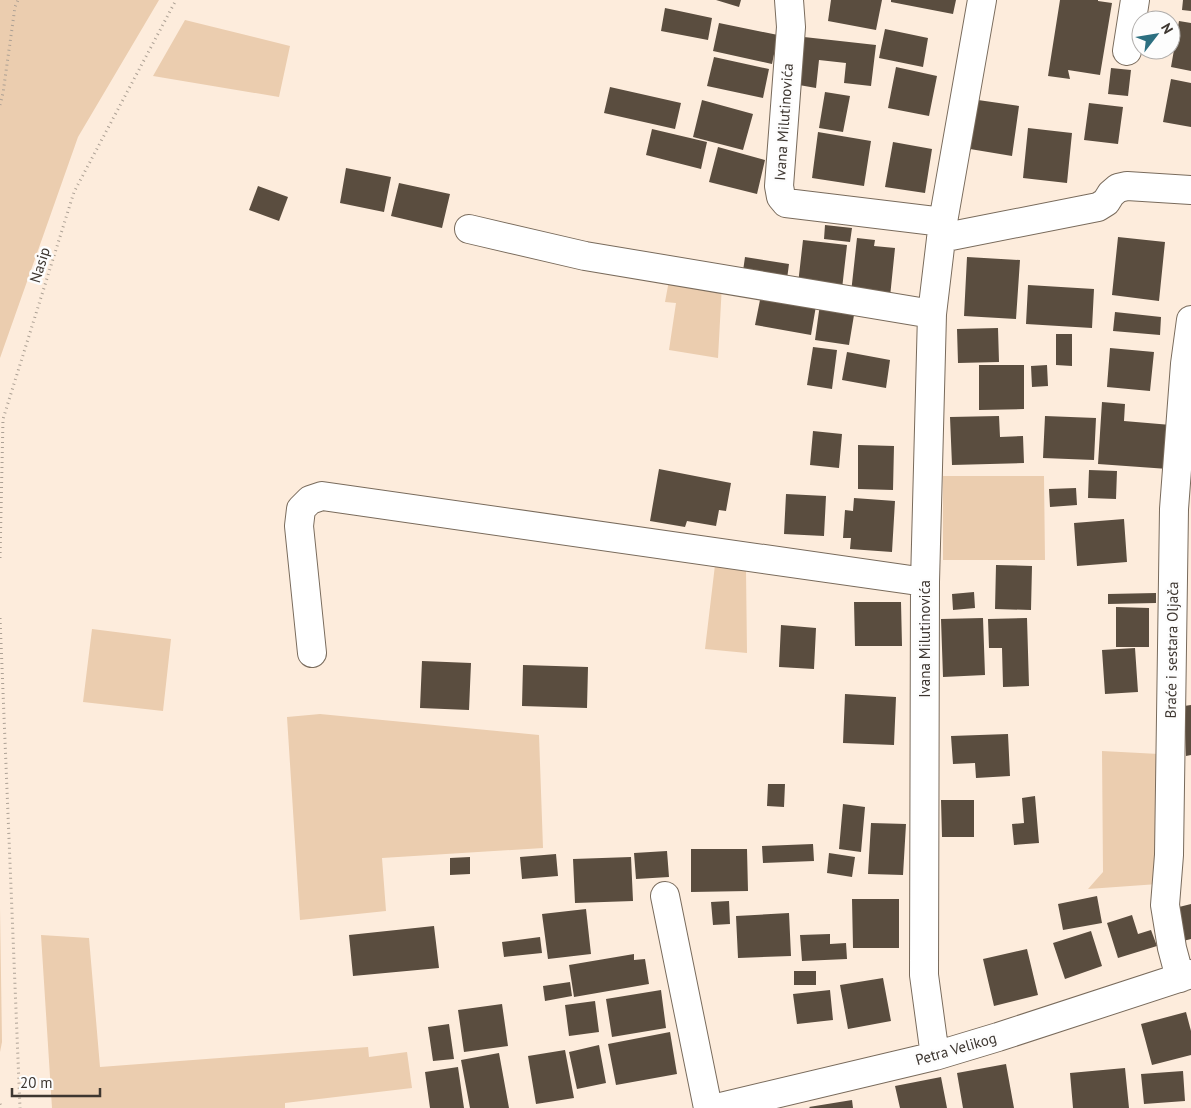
<svg xmlns="http://www.w3.org/2000/svg" width="1191" height="1108" viewBox="0 0 1191 1108" font-family="'PT Sans',sans-serif">
<style>
.green{fill:#ebcdaf}
.building{fill:#5a4d3f}
.lines{fill:none;stroke-linecap:round;stroke-linejoin:round}
.minor-casing{stroke:#796b5c;stroke-width:30}
.path{stroke:#aca094;stroke-width:3;stroke-dasharray:1 4;stroke-linecap:butt}
.minor{stroke:#fff;stroke-width:28}
.labels{text-anchor:middle;stroke-width:5;stroke-linejoin:round;paint-order:stroke}
.street-label{font-size:15px;fill:#3d3630;stroke:#fdfdfd}
</style>
<rect width="100%" height="100%" fill="#fdecdc"/>
<path class="green" d="M 0,0 L 159,0 L 78,137 L 0,358 Z
M 185,20 L 290,46 L 279,97 L 153,76 Z
M 670,275 L 722,284 L 718,358 L 669,350 L 676,303 L 665,302 Z
M 943,476 L 1044,476 L 1045,560 L 943,560 Z
M 715,565 L 746,570 L 747,653 L 705,649 Z
M 92,629 L 171,639 L 163,711 L 83,702 Z
M 320,714 L 539,735 L 543,848 L 382,858 L 386,911 L 300,920 L 287,717 Z
M 1102,751 L 1159,754 L 1158,884 L 1088,889 L 1103,872 Z
M 0,908 L 2,1042 L 0,1052 Z
M 41,935 L 89,938 L 100,1067 L 368,1047 L 369,1057 L 407,1052 L 412,1088 L 285,1103 L 285,1108 L 52,1108 Z"/>
<path class="building" d="M 716,0 L 741,0 L 739,7 Z
M 831,0 L 882,0 L 876,30 L 828,21 Z
M 891,0 L 956,0 L 953,14 L 891,2 Z
M 1060,0 L 1098,0 L 1098,1 L 1112,3 L 1100,75 L 1068,70 L 1070,79 L 1048,76 Z
M 1183,0 L 1191,0 L 1191,11 L 1182,10 Z
M 665,8 L 712,18 L 708,40 L 661,31 Z
M 1179,21 L 1191,23 L 1191,71 L 1171,67 Z
M 719,23 L 778,35 L 772,64 L 713,51 Z
M 885,29 L 928,38 L 923,67 L 879,58 Z
M 804,37 L 876,45 L 871,86 L 844,83 L 846,63 L 819,60 L 816,88 L 799,85 Z
M 714,57 L 769,69 L 763,98 L 707,86 Z
M 896,67 L 937,76 L 929,116 L 888,108 Z
M 1111,68 L 1131,70 L 1128,96 L 1108,94 Z
M 1171,79 L 1191,83 L 1191,127 L 1163,122 Z
M 610,87 L 681,103 L 675,129 L 604,113 Z
M 825,92 L 850,96 L 843,132 L 819,128 Z
M 702,100 L 753,114 L 743,150 L 693,137 Z
M 978,100 L 1019,106 L 1012,156 L 970,149 Z
M 1089,103 L 1123,107 L 1118,144 L 1084,140 Z
M 1028,128 L 1072,133 L 1067,183 L 1023,178 Z
M 652,129 L 707,142 L 701,169 L 646,155 Z
M 818,132 L 871,141 L 864,186 L 812,178 Z
M 893,142 L 932,149 L 925,193 L 885,187 Z
M 718,147 L 765,160 L 757,194 L 709,182 Z
M 346,168 L 391,177 L 384,212 L 340,203 Z
M 399,183 L 450,194 L 442,228 L 391,216 Z
M 258,186 L 288,197 L 279,221 L 249,210 Z
M 825,225 L 852,228 L 850,242 L 824,239 Z
M 1118,237 L 1165,242 L 1159,301 L 1112,295 Z
M 857,238 L 875,240 L 874,246 L 895,248 L 890,297 L 851,293 Z
M 803,240 L 847,245 L 842,289 L 798,284 Z
M 745,257 L 789,264 L 787,279 L 743,271 Z
M 967,257 L 1020,260 L 1016,319 L 964,316 Z
M 1028,285 L 1094,289 L 1092,328 L 1026,324 Z
M 761,295 L 816,306 L 811,335 L 755,325 Z
M 820,304 L 855,309 L 849,345 L 815,340 Z
M 1115,312 L 1161,317 L 1160,335 L 1113,331 Z
M 998,328 L 999,362 L 958,363 L 957,329 Z
M 1056,334 L 1072,334 L 1072,366 L 1056,365 Z
M 813,347 L 837,350 L 832,389 L 807,385 Z
M 1110,348 L 1154,352 L 1150,391 L 1107,387 Z
M 847,352 L 890,360 L 886,388 L 842,380 Z
M 979,365 L 1024,365 L 1024,409 L 979,410 Z
M 1047,365 L 1048,386 L 1032,387 L 1031,366 Z
M 1102,402 L 1125,404 L 1124,421 L 1171,425 L 1168,469 L 1098,464 Z
M 999,416 L 1000,437 L 1023,436 L 1024,463 L 952,465 L 950,417 Z
M 1045,416 L 1096,418 L 1094,460 L 1043,458 Z
M 813,431 L 842,434 L 839,468 L 810,465 Z
M 858,445 L 894,446 L 893,490 L 858,489 Z
M 659,469 L 731,483 L 726,511 L 719,510 L 716,526 L 687,521 L 685,527 L 650,521 Z
M 1089,470 L 1117,471 L 1116,499 L 1088,498 Z
M 1076,488 L 1077,505 L 1050,507 L 1049,489 Z
M 786,494 L 826,496 L 824,536 L 784,534 Z
M 854,498 L 895,501 L 892,552 L 850,549 L 851,538 L 843,538 L 845,510 L 853,511 Z
M 1124,519 L 1127,562 L 1077,566 L 1074,523 Z
M 996,565 L 1032,566 L 1031,610 L 995,609 Z
M 974,592 L 975,608 L 953,610 L 952,594 Z
M 1156,593 L 1156,603 L 1108,604 L 1108,594 Z
M 854,602 L 901,602 L 902,646 L 855,646 Z
M 1116,607 L 1149,608 L 1149,647 L 1116,647 Z
M 983,618 L 985,675 L 943,677 L 941,619 Z
M 1027,618 L 1029,686 L 1003,687 L 1002,648 L 989,648 L 988,619 Z
M 781,625 L 816,628 L 814,669 L 779,667 Z
M 1135,648 L 1138,692 L 1105,694 L 1102,650 Z
M 422,661 L 471,663 L 469,710 L 420,708 Z
M 523,665 L 588,667 L 587,708 L 522,706 Z
M 845,694 L 896,697 L 894,745 L 843,743 Z
M 1191,705 L 1191,755 L 1186,756 L 1184,706 Z
M 1008,734 L 1010,776 L 976,778 L 975,763 L 953,764 L 951,736 Z
M 768,784 L 785,784 L 784,807 L 767,806 Z
M 1035,796 L 1039,843 L 1014,845 L 1012,824 L 1024,823 L 1022,798 Z
M 941,800 L 974,800 L 974,837 L 942,837 Z
M 843,804 L 865,807 L 861,852 L 839,849 Z
M 871,823 L 906,824 L 903,875 L 868,874 Z
M 813,844 L 814,861 L 763,863 L 762,846 Z
M 691,849 L 747,849 L 748,891 L 691,892 Z
M 667,851 L 669,877 L 636,879 L 634,853 Z
M 829,853 L 855,857 L 852,877 L 827,873 Z
M 556,854 L 558,876 L 522,879 L 520,857 Z
M 470,857 L 470,874 L 450,875 L 450,858 Z
M 631,857 L 633,901 L 575,903 L 573,859 Z
M 1097,896 L 1102,923 L 1063,930 L 1058,904 Z
M 852,899 L 899,899 L 899,948 L 853,948 Z
M 729,901 L 730,924 L 713,925 L 711,902 Z
M 1191,904 L 1191,939 L 1179,942 L 1171,909 Z
M 586,909 L 591,954 L 548,959 L 542,914 Z
M 789,913 L 791,956 L 738,958 L 736,916 Z
M 1132,915 L 1138,934 L 1151,930 L 1157,946 L 1118,958 L 1107,923 Z
M 434,926 L 439,968 L 353,976 L 349,935 Z
M 1091,931 L 1102,966 L 1065,979 L 1053,943 Z
M 830,934 L 830,944 L 846,943 L 847,959 L 802,961 L 800,935 Z
M 540,937 L 542,953 L 504,957 L 502,942 Z
M 1027,949 L 1038,995 L 994,1006 L 983,959 Z
M 634,954 L 634,960 L 645,959 L 649,984 L 574,997 L 569,965 Z
M 794,971 L 816,971 L 816,985 L 794,985 Z
M 883,978 L 891,1021 L 848,1029 L 840,985 Z
M 570,982 L 572,996 L 545,1001 L 543,986 Z
M 661,990 L 666,1028 L 612,1037 L 606,999 Z
M 830,990 L 833,1020 L 797,1024 L 793,994 Z
M 595,1001 L 599,1032 L 569,1036 L 565,1005 Z
M 502,1004 L 508,1046 L 464,1052 L 458,1010 Z
M 1186,1012 L 1191,1031 L 1191,1055 L 1152,1065 L 1141,1024 Z
M 449,1024 L 454,1059 L 433,1061 L 428,1027 Z
M 670,1032 L 677,1074 L 616,1085 L 608,1044 Z
M 599,1045 L 606,1083 L 577,1089 L 569,1052 Z
M 565,1050 L 574,1098 L 536,1104 L 528,1056 Z
M 499,1053 L 509,1108 L 470,1108 L 461,1060 Z
M 1006,1064 L 1014,1108 L 963,1108 L 957,1073 Z
M 458,1067 L 464,1108 L 430,1108 L 425,1072 Z
M 1125,1068 L 1129,1108 L 1073,1108 L 1070,1073 Z
M 1183,1071 L 1185,1101 L 1144,1104 L 1141,1074 Z
M 941,1077 L 947,1108 L 900,1108 L 895,1086 Z
M 852,1100 L 853,1108 L 810,1108 L 809,1107 Z"/>
<g class="lines">
<defs>
<path id="minor" d="M 789,0 L 791,27 L 779,186 L 781,197 L 786,203 L 943,222
M 1127,51 L 1135,0
M 469,229 L 585,256 L 932,314
M 941,238 L 1098,207 L 1106,202 L 1111,194 L 1118,188 L 1127,186 L 1191,190
M 312,653 L 299,526 L 301,509 L 310,500 L 322,496 L 925,582
M 665,896 L 708,1108
M 1180,978 L 1172,948 L 1165,905 L 1169,855 L 1174,509 L 1185,364 L 1191,320
M 935,1056 L 924,975 L 925,582 L 932,314 L 943,222 L 982,0
M 716,1108 L 935,1056 L 998,1037 L 1191,974"/>
</defs>
<use href="#minor" class="minor-casing"/>
<path class="path" d="M 0,105 L 3,93 L 15,7 L 18,0
M 0,558 L 3,419 L 74,192 L 176,0
M 0,618 L 20,1108
M 0,1104 L 2,1108"/>
<use href="#minor" class="minor"/>
</g>
<g class="labels">
<g class="street-label">
<text transform="translate(784 122) rotate(-86)" y="5">Ivana Milutinovića</text>
<text transform="translate(40 265) rotate(-73)" y="5">Nasip</text>
<text transform="translate(925 639) rotate(-90)" y="5">Ivana Milutinovića</text>
<text transform="translate(1172 650) rotate(-89)" y="5">Braće i sestara Oljača</text>
<text transform="translate(956 1049) rotate(-16)" y="5">Petra Velikog</text>
</g>
</g>
<g transform="translate(1156 35) rotate(59)"><circle r="24" fill="#fdfdfd" stroke="#b0adab"/>
<path d="M0-4L9 19L0 12L-9 19Z" fill="#2c6f80"/>
<text y="-8" font-size="14" font-weight="bold" text-anchor="middle" fill="#3d3630">N</text>
</g>
<path d="M12 1088v8h88v-8" fill="none" stroke="#3d3630" stroke-width="2.5"/>
<text x="20" y="1088" font-size="15" fill="#3d3630" stroke="#fdfdfd" stroke-width="4" paint-order="stroke">20 m</text>
</svg>
